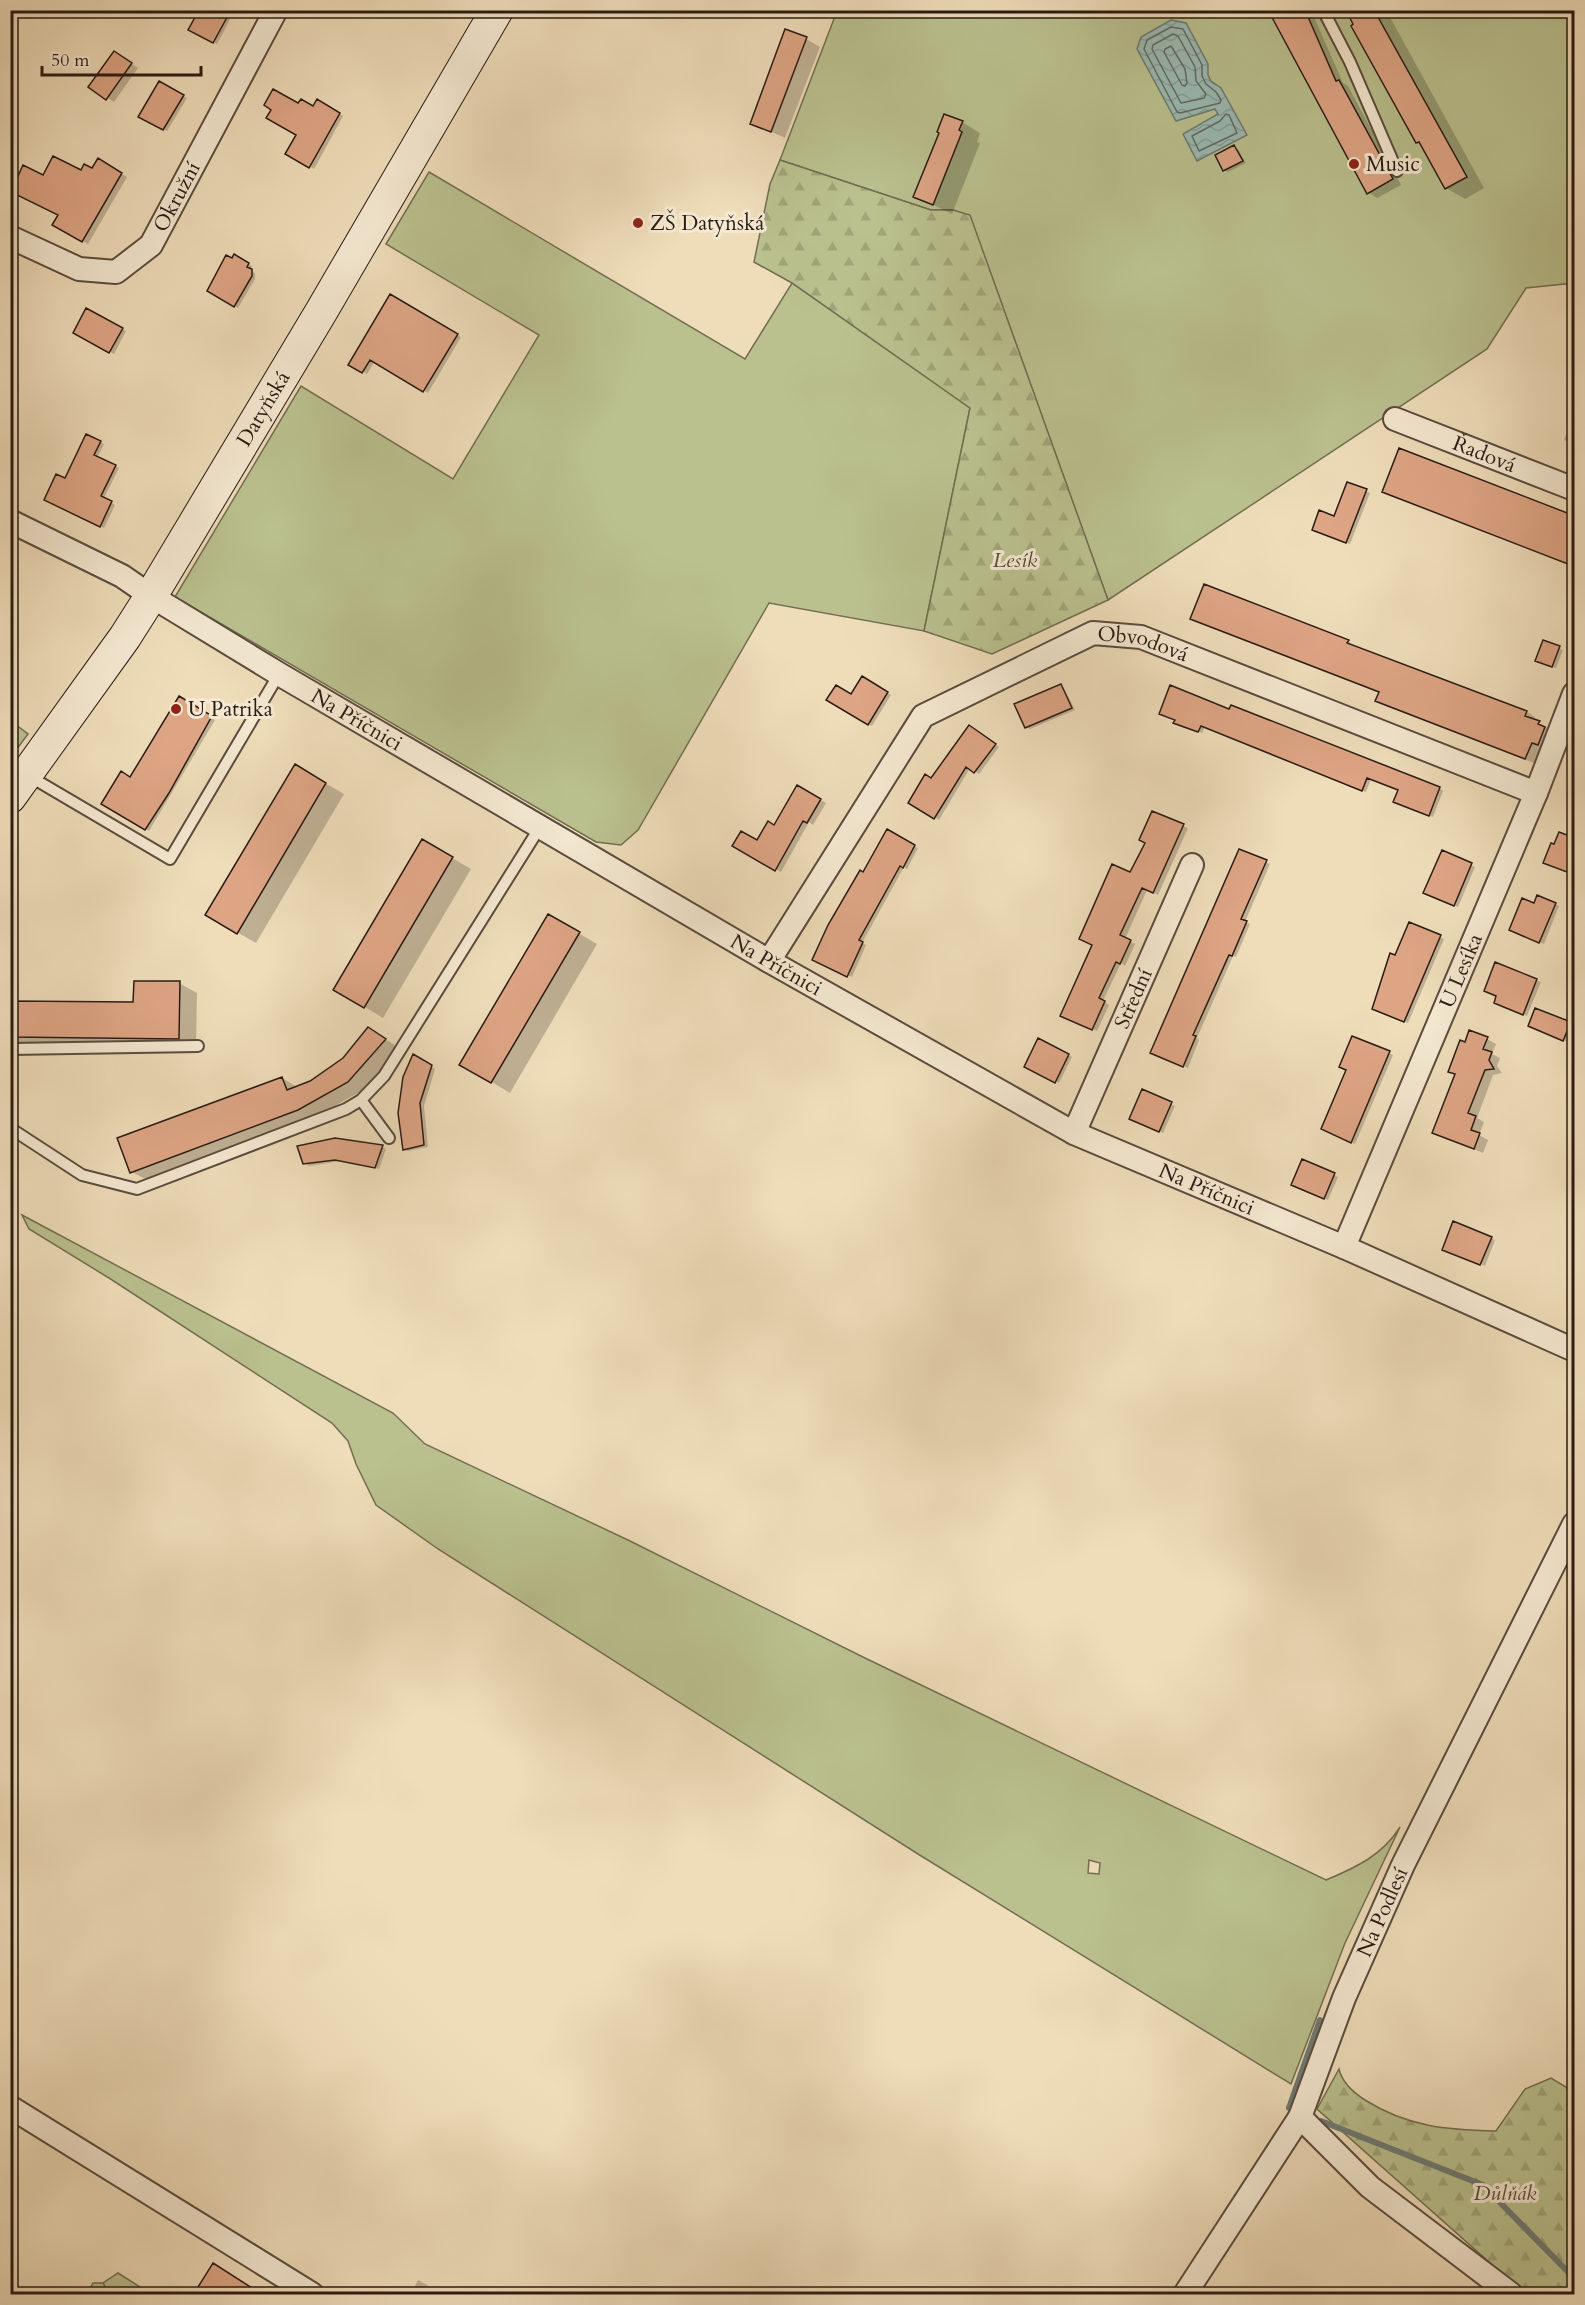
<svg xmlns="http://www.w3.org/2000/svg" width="1585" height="2305" viewBox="0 0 1585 2305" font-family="Cardo,serif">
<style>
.green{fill:#bac18f;stroke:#726e52;stroke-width:1.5;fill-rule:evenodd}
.forest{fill:url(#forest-firs);stroke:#726e52;stroke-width:1.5}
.water{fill:url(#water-waves);stroke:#6d7b74;stroke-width:1.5}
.shadow{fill:#0003}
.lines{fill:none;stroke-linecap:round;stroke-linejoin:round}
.shore{stroke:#626a64;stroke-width:1.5}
.stream{stroke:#6d7b74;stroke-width:6}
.building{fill:#dea585;stroke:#291a14;stroke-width:1.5}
.service-casing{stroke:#5a4b3e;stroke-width:14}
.minor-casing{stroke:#5a4b3e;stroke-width:26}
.secondary-casing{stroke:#291a14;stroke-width:34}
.service{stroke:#f5e9d2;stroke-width:10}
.minor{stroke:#f5e9d2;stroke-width:22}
.secondary{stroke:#f5e9d2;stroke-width:32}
.poi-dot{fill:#8f2418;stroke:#f5e9d2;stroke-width:2}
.labels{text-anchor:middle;stroke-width:6;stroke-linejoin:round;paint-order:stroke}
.poi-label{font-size:21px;fill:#291a14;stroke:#f5e9d2;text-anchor:start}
.street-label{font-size:21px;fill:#291a14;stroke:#f5e9d2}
.park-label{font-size:21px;font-style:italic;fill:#544c39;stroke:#f5e9d2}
</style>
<defs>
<pattern id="forest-firs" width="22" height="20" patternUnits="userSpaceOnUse" patternTransform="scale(1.5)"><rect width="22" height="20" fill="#bac18f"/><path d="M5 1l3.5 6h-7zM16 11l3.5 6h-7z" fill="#a0a57a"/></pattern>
<pattern id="water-waves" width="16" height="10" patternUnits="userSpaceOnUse" patternTransform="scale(1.5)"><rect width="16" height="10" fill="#9abbb4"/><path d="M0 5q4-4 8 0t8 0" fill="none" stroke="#85a09a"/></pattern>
</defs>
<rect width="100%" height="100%" fill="#efddba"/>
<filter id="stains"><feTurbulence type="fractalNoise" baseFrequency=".00333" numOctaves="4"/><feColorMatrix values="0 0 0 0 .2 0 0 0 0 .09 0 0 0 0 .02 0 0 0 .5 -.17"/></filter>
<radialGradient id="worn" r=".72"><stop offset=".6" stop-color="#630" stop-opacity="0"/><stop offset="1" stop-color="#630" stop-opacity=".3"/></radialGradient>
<path class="green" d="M 837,11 L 1574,11 L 1574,283 L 1526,288 L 1487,349 L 1108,600 L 970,216 L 953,210 L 931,210 L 780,160 Z
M 429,172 L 745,359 L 792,283 L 970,408 L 924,631 L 769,603 L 638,830 L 621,845 L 596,842 L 175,597 L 301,386 L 453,479 L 539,335 L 386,244 Z
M 11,721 L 28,734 L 11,757 L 10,757 Z
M 22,1215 L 393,1413 L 425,1444 L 630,1541 L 867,1659 L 1326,1880 C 1355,1868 1383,1855 1400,1827 L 1345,1943 L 1291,2084 L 918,1854 L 438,1549 L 376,1505 L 356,1464 L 348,1441 L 332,1423 L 109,1278 L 29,1229 ZM 1089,1860 L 1100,1863 L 1099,1874 L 1088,1873 Z
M 118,2273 L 151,2294 L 109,2294 L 103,2283 Z"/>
<path class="forest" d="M 780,160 L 931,210 L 953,210 L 970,215 L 1108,600 L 992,654 L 924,631 L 970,408 L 792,283 L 754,262 L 770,184 Z
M 1339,2069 C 1342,2082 1354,2093 1365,2100 C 1408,2127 1447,2130 1496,2131 L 1525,2089 L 1551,2078 L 1566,2087 L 1574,2104 L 1574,2152 L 1567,2181 L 1567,2205 L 1574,2230 L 1574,2294 L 1525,2294 L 1317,2109 Z
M 93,2283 L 103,2283 L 109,2294 L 87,2294 Z"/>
<path class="water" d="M 1171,20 L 1186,23 L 1208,64 L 1208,75 L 1211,81 L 1221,88 L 1247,135 L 1197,161 L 1183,134 L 1218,114 L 1215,109 L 1176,121 L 1137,49 L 1141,37 Z"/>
<path class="shadow" d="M 201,10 L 235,10 L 217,44 L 190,30 Z
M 379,10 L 391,10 L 388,15 Z
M 1269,10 L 1311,10 L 1343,83 L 1348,86 L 1401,185 L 1377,198 L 1368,192 Z
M 1347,10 L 1386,10 L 1484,188 L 1465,199 L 1446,188 L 1422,144 L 1418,142 Z
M 806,39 L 820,47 L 785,138 L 752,123 Z
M 121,57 L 138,68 L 114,102 L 91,87 Z
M 160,83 L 187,98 L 167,131 L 140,116 Z
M 317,101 L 343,116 L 314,169 L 287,154 L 298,134 L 273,109 L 299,105 L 314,108 Z
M 962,122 L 980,133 L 977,142 L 980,143 L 952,214 L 915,196 Z
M 1234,146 L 1238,149 L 1246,163 L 1228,172 L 1224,170 Z
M 98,160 L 127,177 L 88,244 L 54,225 L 82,172 L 92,170 Z
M 235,256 L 252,266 L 249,270 L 255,273 L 255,279 L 238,308 L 209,291 Z
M 390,296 L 461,337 L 428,393 L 375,361 L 367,374 L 350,365 Z
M 87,310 L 126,331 L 114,354 L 75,333 Z
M 1569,426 L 1574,428 L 1574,444 L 1564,440 Z
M 87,436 L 104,444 L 97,458 L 119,468 L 104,498 L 115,505 L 104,528 L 46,499 L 65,480 Z
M 1366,491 L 1370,493 L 1350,544 L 1318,531 Z
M 1392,496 L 1574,518 L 1574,566 Z
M 1192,618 L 1348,641 L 1356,648 L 1527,712 L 1535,717 L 1534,721 L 1548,728 L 1547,730 L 1553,733 L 1547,749 L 1541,746 L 1534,763 L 1386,706 L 1377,701 L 1380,693 Z
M 1559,648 L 1563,650 L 1556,668 L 1540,662 Z
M 863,678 L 891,695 L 872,726 L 828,699 L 852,696 Z
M 1061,686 L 1064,688 L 1075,710 L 1030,729 L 1026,727 Z
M 180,699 L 215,720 L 149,831 L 103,804 L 131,779 Z
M 1232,707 L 1440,788 L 1443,791 L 1433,817 L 1399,803 L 1399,790 L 1371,779 L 1366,792 L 1205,727 L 1202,733 L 1179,724 L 1176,720 L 1230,711 Z
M 973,729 L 999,747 L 979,774 L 970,768 L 939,820 L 910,802 Z
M 295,766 L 344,794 L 256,943 L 207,915 Z
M 798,787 L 826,803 L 813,825 L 809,822 L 781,872 L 734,846 L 758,842 L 774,827 Z
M 1183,826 L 1188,828 L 1158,895 L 1147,890 L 1125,939 L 1135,944 L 1125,966 L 1121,963 L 1103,1001 L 1109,1005 L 1097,1031 L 1067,1018 L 1131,874 Z
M 888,831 L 918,848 L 907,869 L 904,867 L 862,943 L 866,945 L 852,977 L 818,962 Z
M 423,841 L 471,869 L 383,1018 L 335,989 Z
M 1443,852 L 1475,867 L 1458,907 L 1429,895 Z
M 1266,862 L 1270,864 L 1245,922 L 1250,924 L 1236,957 L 1233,956 L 1197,1038 L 1199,1040 L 1188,1068 L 1156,1055 Z
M 1555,904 L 1559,906 L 1544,944 L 1514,932 L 1535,905 Z
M 549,916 L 597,944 L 510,1093 L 462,1064 Z
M 1410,924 L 1444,939 L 1408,1023 L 1378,1010 L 1396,957 Z
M 1496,964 L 1541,982 L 1527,1016 L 1499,1004 Z
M 179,983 L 197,993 L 196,1048 L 10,1046 L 10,1002 L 135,1004 Z
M 1570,1024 L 1574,1026 L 1572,1044 L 1529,1026 Z
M 383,1038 L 400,1048 L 363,1090 L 313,1118 L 147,1180 L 132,1172 L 282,1078 L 297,1087 L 311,1082 Z
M 1353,1038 L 1393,1055 L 1355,1144 L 1326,1131 L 1348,1070 Z
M 1487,1039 L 1496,1044 L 1492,1054 L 1500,1058 L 1497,1066 L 1502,1073 L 1493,1075 L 1477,1118 L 1484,1122 L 1479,1135 L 1488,1140 L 1483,1153 L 1433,1132 Z
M 1039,1040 L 1072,1057 L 1059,1083 L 1026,1066 Z
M 413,1056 L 435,1069 L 424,1106 L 428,1147 L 408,1151 L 405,1149 Z
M 1171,1104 L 1175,1106 L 1163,1133 L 1135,1120 Z
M 382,1147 L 386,1149 L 379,1169 L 340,1161 L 309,1166 L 304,1163 Z
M 1303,1161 L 1338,1177 L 1328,1200 L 1296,1186 Z
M 1491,1238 L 1495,1240 L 1485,1266 L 1448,1251 Z
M 418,2280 L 427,2285 L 443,2294 L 406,2294 L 410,2288 L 413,2290 Z"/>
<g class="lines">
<path class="shore" d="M 1171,27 L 1183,29 L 1202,65 L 1202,76 L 1206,84 L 1216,92 L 1221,100 L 1220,103 L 1180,113 L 1177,112 L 1144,49 L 1147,40 Z
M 1173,34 L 1178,36 L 1195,67 L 1196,81 L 1206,94 L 1204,98 L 1181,103 L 1152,49 L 1153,45 Z
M 1171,46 L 1185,69 L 1187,83 L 1185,86 L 1182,85 L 1164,52 L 1165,49 Z
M 1226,114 L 1229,115 L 1237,133 L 1199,151 L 1192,136 L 1220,121 Z"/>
<path class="stream" d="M 1289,2108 L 1320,2020
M 1321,2121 L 1483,2185 L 1574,2278"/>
</g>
<path class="building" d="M 199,10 L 231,10 L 213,43 L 188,30 Z
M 1268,10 L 1305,10 L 1336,81 L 1339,80 L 1393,179 L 1367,194 Z
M 1346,10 L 1374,10 L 1467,177 L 1445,189 L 1419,142 L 1416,143 L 1351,26 L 1353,24 Z
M 785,29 L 807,37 L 771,132 L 750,124 Z
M 114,51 L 132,63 L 106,100 L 88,87 Z
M 159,81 L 184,95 L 163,130 L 138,117 Z
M 273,89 L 298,103 L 301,99 L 313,106 L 317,99 L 340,113 L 309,168 L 285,154 L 296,135 L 266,118 L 271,110 L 264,105 Z
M 944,114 L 963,121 L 959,130 L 962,132 L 933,205 L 913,197 L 939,133 L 937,132 Z
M 1234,145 L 1243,161 L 1223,171 L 1215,155 Z
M 53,156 L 81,170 L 84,164 L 92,168 L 98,158 L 122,173 L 82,242 L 52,225 L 58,215 L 11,192 L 23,165 L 43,175 Z
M 234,254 L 249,263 L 247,267 L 252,269 L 252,276 L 234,307 L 207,291 L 226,255 L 232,258 Z
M 390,294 L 458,334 L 423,392 L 370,360 L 362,373 L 348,365 Z
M 86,308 L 123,328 L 109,353 L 73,333 Z
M 86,434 L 101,441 L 94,455 L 116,465 L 101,496 L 112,501 L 100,527 L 44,500 L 56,474 L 65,478 Z
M 1399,448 L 1575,516 L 1575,560 L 1570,558 L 1568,564 L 1382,492 Z
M 1347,482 L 1367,489 L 1346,543 L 1312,530 L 1319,510 L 1334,516 Z
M 1204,584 L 1349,640 L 1347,643 L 1527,711 L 1525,716 L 1540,721 L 1538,724 L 1545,727 L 1538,745 L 1532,743 L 1525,759 L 1375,701 L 1379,692 L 1190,619 Z
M 1543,640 L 1560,646 L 1552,667 L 1535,661 Z
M 862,676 L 888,692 L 868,725 L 826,700 L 836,685 L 851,694 Z
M 1061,684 L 1072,708 L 1025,728 L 1014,704 Z
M 1170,685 L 1229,709 L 1231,705 L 1440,787 L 1429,816 L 1393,802 L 1398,790 L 1367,778 L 1362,791 L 1201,726 L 1198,732 L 1173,723 L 1175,720 L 1159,714 Z
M 179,696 L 212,716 L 169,793 L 145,830 L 101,804 L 121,771 L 130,777 Z
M 969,725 L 996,744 L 974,773 L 966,767 L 934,819 L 908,803 L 925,774 L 931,778 Z
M 295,764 L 326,783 L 237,934 L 205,915 Z
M 797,785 L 821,799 L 807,823 L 803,821 L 775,871 L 732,846 L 741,831 L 757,840 L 768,821 L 774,825 Z
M 1152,811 L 1184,824 L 1153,893 L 1142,888 L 1120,935 L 1131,940 L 1120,964 L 1116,962 L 1099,998 L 1105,1001 L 1092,1030 L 1060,1016 L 1092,945 L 1079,939 L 1112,864 L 1130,872 L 1145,843 L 1139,840 Z
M 887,829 L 915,845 L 903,868 L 900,866 L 859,940 L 863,942 L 847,977 L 812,960 L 828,925 L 860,870 L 863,872 Z
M 1559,832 L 1575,838 L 1575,875 L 1543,863 L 1551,843 L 1554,844 Z
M 422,839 L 453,857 L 364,1008 L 333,990 Z
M 1239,849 L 1267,860 L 1241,919 L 1247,921 L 1232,956 L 1229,955 L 1193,1035 L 1196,1036 L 1183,1067 L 1150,1053 Z
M 1442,850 L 1472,863 L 1454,906 L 1423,893 Z
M 1537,895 L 1556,903 L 1539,943 L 1509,930 L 1522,898 L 1534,903 Z
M 548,914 L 580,932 L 491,1083 L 459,1065 Z
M 1409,922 L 1441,935 L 1404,1022 L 1372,1009 L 1390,953 L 1395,955 Z
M 1495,962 L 1537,979 L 1523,1015 L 1494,1003 L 1496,996 L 1484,991 Z
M 134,981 L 180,981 L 179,1039 L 10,1037 L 10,1001 L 133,1002 Z
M 1535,1008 L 1571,1022 L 1563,1041 L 1528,1026 Z
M 368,1027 L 386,1039 L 348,1082 L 298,1110 L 130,1173 L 117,1138 L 282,1077 L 287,1090 L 310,1081 L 343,1058 Z
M 1469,1030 L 1488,1037 L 1483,1049 L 1492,1052 L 1489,1060 L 1494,1069 L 1485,1070 L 1468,1113 L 1476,1116 L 1471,1130 L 1480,1133 L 1474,1149 L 1432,1133 L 1455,1074 L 1448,1072 L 1460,1040 L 1465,1042 Z
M 1352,1036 L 1390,1051 L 1351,1143 L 1321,1129 L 1346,1070 L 1339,1067 Z
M 1038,1038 L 1069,1054 L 1055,1083 L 1024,1067 Z
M 413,1054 L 432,1065 L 420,1103 L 424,1145 L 403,1150 L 398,1113 L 403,1077 Z
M 1142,1089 L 1172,1102 L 1159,1132 L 1129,1119 Z
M 335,1138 L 383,1145 L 375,1168 L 335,1160 L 303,1164 L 297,1146 Z
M 1302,1159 L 1335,1173 L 1324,1199 L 1291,1185 Z
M 1453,1221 L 1492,1237 L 1480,1265 L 1442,1250 Z
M 213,2263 L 263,2295 L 193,2295 Z"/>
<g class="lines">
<defs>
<path id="service" d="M 1323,10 L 1350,62 L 1397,171
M 29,776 L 170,859 L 279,674
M 10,1049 L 198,1046
M 361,1100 L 389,1138
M 10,1128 L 82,1175 L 137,1189 L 346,1109 L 361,1100 L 384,1076 L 540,827"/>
<g id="minor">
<path id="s1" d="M 10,237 L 79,269 L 116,272 L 151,245 L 276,10"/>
<path id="s2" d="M 1395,419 L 1574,489"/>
<path id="s3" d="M 10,521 L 122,576 L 151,596 L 279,674 L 769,961 L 1074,1133 L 1344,1247 L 1574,1350"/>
<path id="s4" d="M 769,961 L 923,716 L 1093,633 L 1141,637 L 1536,793"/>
<path id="s5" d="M 1074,1133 L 1192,865"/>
<path id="s6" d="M 1344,1247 L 1536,793 L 1574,694"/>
<path d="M 10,2107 L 312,2294"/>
<path d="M 1300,2117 L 1370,2187 L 1511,2294"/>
<path id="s7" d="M 1185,2294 L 1300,2117 L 1344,1998 L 1403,1865 L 1574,1524"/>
</g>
<g id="secondary">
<path id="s8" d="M 10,797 L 125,637 L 151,596 L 321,312 L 497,10"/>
</g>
</defs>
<use href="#service" class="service-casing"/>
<use href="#minor" class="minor-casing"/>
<use href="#secondary" class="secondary-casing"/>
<use href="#service" class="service"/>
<use href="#minor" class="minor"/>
<use href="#secondary" class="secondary"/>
</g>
<g class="poi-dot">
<circle cx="1354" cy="164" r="6"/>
<circle cx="638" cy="223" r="6"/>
<circle cx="176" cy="709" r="6"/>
</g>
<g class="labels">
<g class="poi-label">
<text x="1366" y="171">Music</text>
<text x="650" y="230">ZŠ Datyňská</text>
<text x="188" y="716">U Patrika</text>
</g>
<g class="street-label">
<text dy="7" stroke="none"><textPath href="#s1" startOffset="212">Okružní</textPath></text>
<text dy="7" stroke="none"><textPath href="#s8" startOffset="464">Datyňská</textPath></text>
<text dy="7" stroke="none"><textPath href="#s2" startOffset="96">Řadová</textPath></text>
<text dy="7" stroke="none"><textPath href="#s4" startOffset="530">Obvodová</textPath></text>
<text dy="7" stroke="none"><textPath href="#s3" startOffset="400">Na Příčnici</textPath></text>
<text dy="7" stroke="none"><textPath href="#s3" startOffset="886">Na Příčnici</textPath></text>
<text dy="7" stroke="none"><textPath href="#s6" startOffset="300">U Lesíka</textPath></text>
<text dy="7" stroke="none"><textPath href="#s5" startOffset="147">Střední</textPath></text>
<text dy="7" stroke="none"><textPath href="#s3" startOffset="1372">Na Příčnici</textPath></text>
<text dy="7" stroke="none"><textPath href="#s7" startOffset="432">Na Podlesí</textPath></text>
</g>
<g class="park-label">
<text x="1015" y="567">Lesík</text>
<text x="1505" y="2200">Důlňák</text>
</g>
</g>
<rect width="1585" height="2305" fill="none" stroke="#efddba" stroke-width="36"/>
<rect x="12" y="12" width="1561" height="2281" fill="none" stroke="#291a14" stroke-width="3"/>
<rect x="18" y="18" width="1549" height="2269" fill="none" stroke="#291a14" stroke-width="1.5"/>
<path d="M42 66v9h159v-9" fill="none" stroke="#291a14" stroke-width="3"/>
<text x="51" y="66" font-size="18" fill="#291a14" stroke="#f5e9d2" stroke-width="4.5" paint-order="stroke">50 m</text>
<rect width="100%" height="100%" filter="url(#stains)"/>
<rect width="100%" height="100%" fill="url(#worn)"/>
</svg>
